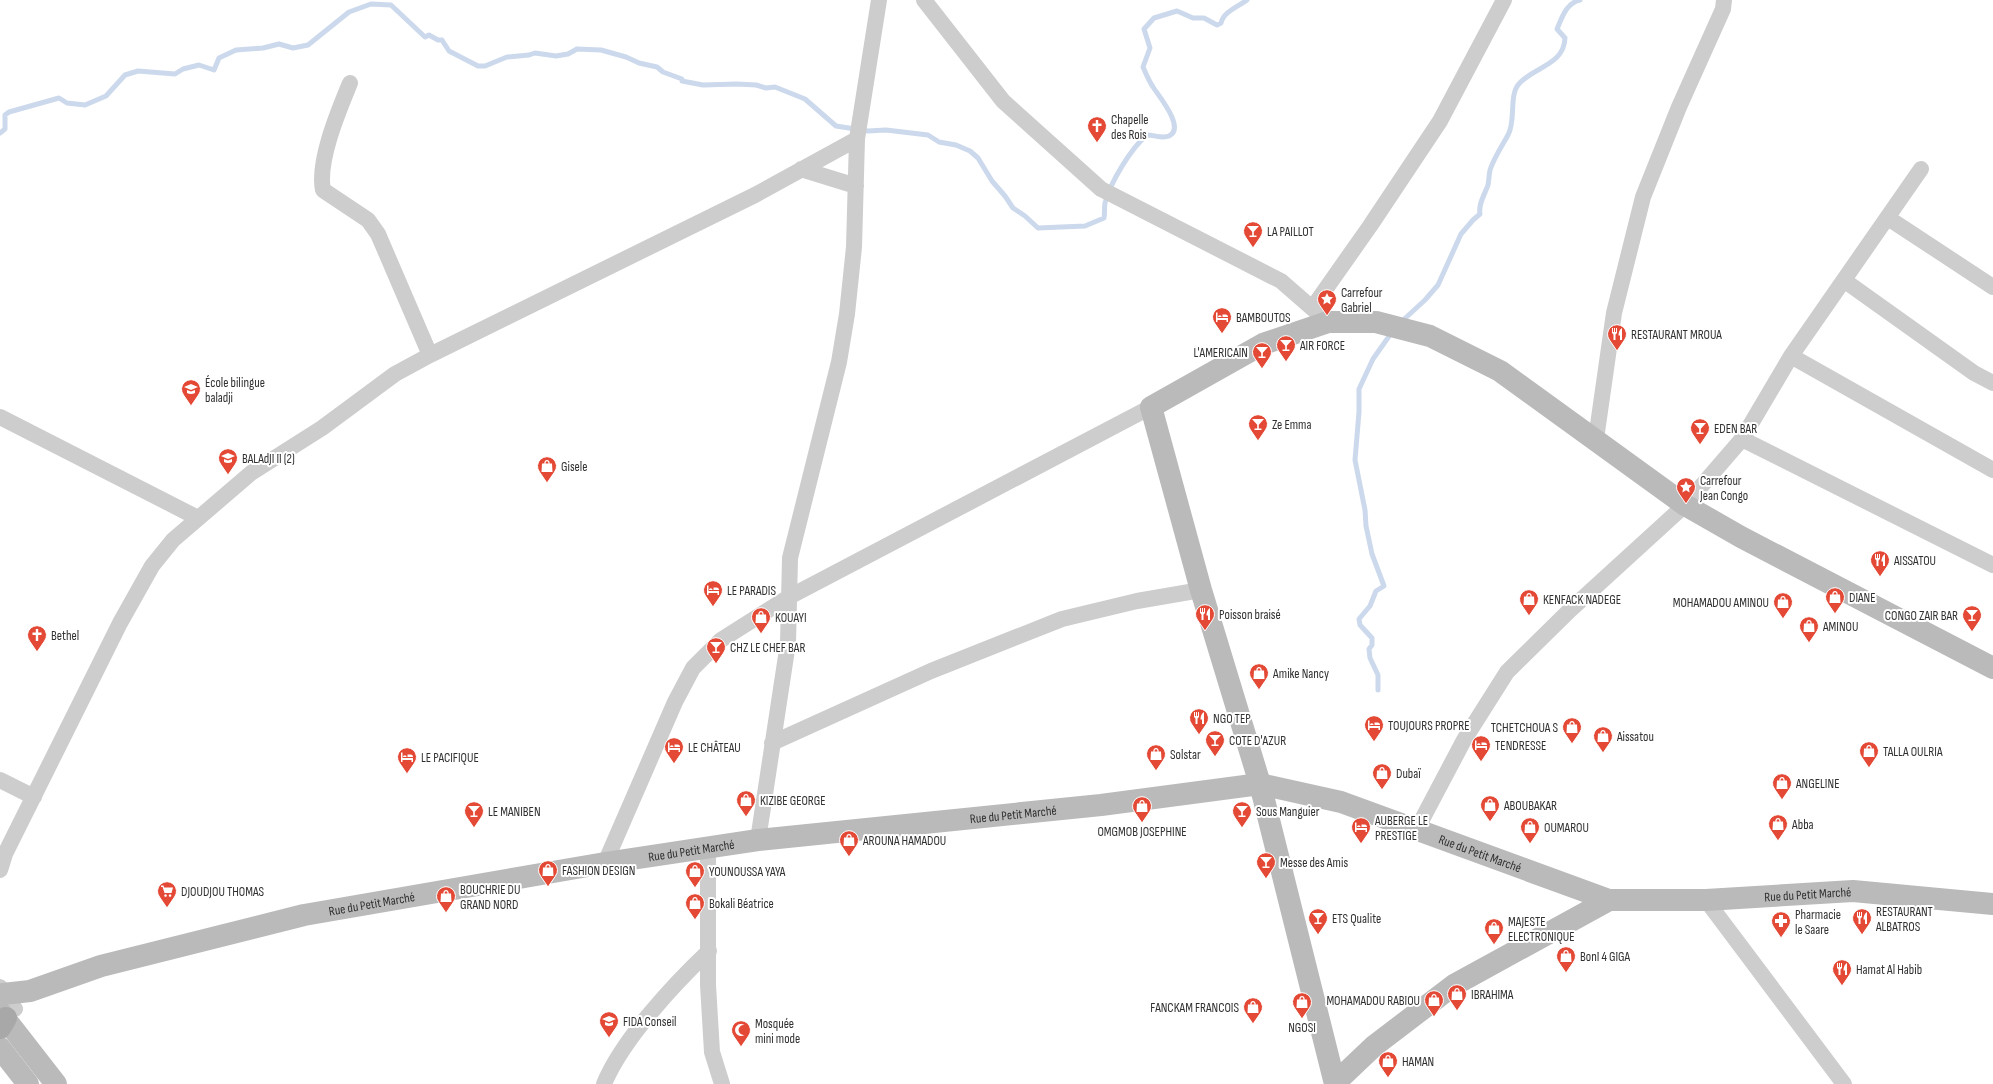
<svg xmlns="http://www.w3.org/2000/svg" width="1993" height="1084" viewBox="0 0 1993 1084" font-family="'Sofia Sans Condensed',sans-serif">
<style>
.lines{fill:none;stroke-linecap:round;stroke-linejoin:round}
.stream{stroke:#ccd9ec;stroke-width:5}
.street{stroke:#cdcdcd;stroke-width:16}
.secondary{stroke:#bababa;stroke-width:22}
.primary{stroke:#a8a8a8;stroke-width:22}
.labels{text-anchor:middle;stroke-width:4;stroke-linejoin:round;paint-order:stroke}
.poi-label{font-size:13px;fill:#303030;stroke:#fff;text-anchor:start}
.street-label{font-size:13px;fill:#303030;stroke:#fff}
</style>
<rect width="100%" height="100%" fill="#fff"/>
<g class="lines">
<path class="stream" d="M 0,133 L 5,129 L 5,115 L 9,112 L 59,98 L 67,103 L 85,105 L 106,96 L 125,75 L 138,71 L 175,74 L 183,69 L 199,65 L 214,70 L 219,58 L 236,50 L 263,48 L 279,44 L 293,48 L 308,45 L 349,12 L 371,4 L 391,5 L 425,37 L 429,35 L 438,40 L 442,40 L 449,51 L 478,66 L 485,66 L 507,57 L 529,55 L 535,53 L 556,56 L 568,54 L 577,49 L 601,50 L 626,57 L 639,63 L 657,67 L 663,72 L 682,79 L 682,81 L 703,85 L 737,84 L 756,85 L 766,88 L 775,87 L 805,99 L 836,126 L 868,131 L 886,130 L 928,135 L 939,142 L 956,145 L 970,151 L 978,158 L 992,181 L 1005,196 L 1013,208 L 1025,216 L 1038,228 L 1085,226 L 1104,218 C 1105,213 1104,208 1105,203 C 1110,183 1131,148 1147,135 C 1155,135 1162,139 1169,136 C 1186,128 1158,95 1153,87 C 1149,81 1146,74 1143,67 L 1150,48 L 1144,29 L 1154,18 L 1177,11 L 1193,18 L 1204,18 L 1217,25 L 1221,23 C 1223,12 1239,6 1247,0
M 1400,323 L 1425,300 L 1438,285 L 1461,234 L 1473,220 L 1480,214 C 1478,204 1485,194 1488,185 C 1489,180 1489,175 1490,170 C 1494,158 1502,146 1508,135 C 1516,121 1509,97 1518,85 C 1532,67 1564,66 1565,38 L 1557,29 C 1562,18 1566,3 1580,0
M 1378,690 L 1378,675 L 1370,658 L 1369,649 L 1372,645 L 1372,638 L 1360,625 L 1359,619 L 1370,606 L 1376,591 L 1384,586 L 1372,554 L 1366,526 L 1365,510 L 1355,460 L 1359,412 L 1359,389 L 1373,359 L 1392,332"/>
<path class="street" d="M 924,0 L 1003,101 L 1101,189 L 1281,281 L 1328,322
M 350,83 C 339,110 317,161 323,190 L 368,220 L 378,234 L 430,355
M 801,169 L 856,186
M 1888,218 L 1993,287
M 1845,281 L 1974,373 L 1993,383
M 1313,307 L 1370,226 L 1440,121 L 1504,0
M 1791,356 L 1993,470
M 0,417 L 198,518
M 1596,439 L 1614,313 L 1643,197 L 1679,107 L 1723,9 L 1724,0
M 1742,439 L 1993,565
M 772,743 L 931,671 L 1062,619 L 1137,601 L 1201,590
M 0,780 L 34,797
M 1417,829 L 1464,740 L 1507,672 L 1570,610 L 1685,505 L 1742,439 L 1791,356 L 1921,169
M 758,840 L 788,643 L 790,558 L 839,362 L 847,314 L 854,247 L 857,139 L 879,0
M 708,847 L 708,985 L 712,1052 L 722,1084
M 605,863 L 675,702 L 693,668 L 721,640 L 789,597 L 1151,407
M 0,870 L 5,854 L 120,623 L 152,566 L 173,540 L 251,473 L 322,428 L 395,374 L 430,355 L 755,195 L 857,139
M 1706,900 L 1844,1084
M 0,987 L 15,1009
M 604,1084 C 622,1040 674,984 709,951"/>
<g class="secondary">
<path id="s1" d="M 0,996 L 3,994 L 30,991 L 101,966 L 304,915 L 605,863 L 758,840 L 1101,805 L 1260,784 L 1341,802 L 1609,900 L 1706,900 L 1853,891 L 1993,904"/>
<path d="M 0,1012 L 56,1084"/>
<path d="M 0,1048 L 28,1084"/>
<path d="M 1335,1083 L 1374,1046 L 1454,985 L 1609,900"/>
<path d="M 1335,1084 L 1260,784 L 1201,590 L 1151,407 L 1263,344 L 1328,322 L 1376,322 L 1430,336 L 1500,371 L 1685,505 L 1741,537 L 1993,668"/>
</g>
<path class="primary" d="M 0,1028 L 6,1018"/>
</g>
<defs>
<symbol id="church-pin" viewBox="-11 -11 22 30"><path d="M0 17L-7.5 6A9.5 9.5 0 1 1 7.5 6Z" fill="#e44936" stroke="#fff"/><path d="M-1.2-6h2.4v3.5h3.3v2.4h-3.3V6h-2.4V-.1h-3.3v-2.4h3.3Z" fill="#fff"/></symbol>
<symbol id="bar-pin" viewBox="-11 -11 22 30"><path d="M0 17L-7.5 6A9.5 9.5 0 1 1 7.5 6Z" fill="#e44936" stroke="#fff"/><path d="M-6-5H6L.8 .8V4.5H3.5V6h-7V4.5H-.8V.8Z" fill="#fff"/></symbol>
<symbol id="sight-pin" viewBox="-11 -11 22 30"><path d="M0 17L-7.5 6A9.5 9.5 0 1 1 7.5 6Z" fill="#e44936" stroke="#fff"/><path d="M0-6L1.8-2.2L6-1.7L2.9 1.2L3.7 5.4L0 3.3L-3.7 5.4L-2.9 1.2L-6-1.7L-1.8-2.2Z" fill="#fff"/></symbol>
<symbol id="hotel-pin" viewBox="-11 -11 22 30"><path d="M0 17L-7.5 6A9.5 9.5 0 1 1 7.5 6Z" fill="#e44936" stroke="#fff"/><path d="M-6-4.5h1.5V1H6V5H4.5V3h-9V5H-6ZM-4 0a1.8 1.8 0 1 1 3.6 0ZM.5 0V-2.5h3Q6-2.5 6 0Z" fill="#fff"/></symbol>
<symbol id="restaurant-pin" viewBox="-11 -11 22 30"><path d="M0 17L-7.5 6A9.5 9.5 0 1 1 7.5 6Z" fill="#e44936" stroke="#fff"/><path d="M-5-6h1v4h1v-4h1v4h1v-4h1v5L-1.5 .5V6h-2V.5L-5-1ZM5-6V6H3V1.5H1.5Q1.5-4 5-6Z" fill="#fff"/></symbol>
<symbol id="school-pin" viewBox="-11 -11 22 30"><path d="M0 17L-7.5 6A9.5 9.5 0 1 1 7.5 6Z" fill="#e44936" stroke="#fff"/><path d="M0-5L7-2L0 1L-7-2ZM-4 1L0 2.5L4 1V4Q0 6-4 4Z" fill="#fff"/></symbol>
<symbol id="shop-pin" viewBox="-11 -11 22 30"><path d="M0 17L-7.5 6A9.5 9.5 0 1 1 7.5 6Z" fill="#e44936" stroke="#fff"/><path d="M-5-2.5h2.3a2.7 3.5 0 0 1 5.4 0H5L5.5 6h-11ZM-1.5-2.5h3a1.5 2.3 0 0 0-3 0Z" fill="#fff"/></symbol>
<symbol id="supermarket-pin" viewBox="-11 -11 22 30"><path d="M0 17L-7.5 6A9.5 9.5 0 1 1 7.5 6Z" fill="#e44936" stroke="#fff"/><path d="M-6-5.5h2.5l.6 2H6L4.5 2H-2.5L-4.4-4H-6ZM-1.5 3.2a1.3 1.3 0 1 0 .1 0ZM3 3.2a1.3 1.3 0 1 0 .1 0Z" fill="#fff"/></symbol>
<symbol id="pharmacy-pin" viewBox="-11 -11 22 30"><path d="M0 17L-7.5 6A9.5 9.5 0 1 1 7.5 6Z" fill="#e44936" stroke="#fff"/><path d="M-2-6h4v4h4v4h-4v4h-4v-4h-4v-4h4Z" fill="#fff"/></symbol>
<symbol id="university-pin" viewBox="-11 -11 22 30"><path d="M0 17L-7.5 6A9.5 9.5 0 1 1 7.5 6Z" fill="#e44936" stroke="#fff"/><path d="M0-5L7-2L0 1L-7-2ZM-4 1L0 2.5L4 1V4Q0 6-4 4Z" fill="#fff"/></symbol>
<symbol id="mosque-pin" viewBox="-11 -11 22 30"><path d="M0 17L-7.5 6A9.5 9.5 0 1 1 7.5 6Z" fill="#e44936" stroke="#fff"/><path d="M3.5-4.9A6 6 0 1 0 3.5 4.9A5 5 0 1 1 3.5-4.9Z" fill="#fff"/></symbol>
</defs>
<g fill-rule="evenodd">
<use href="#church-pin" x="1086" y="115" width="22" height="30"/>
<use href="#bar-pin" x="1242" y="220" width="22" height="30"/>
<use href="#sight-pin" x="1316" y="288" width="22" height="30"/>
<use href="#hotel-pin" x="1211" y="306" width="22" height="30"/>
<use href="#restaurant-pin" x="1606" y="323" width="22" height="30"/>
<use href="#bar-pin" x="1275" y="334" width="22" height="30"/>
<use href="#bar-pin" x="1251" y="341" width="22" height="30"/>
<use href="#school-pin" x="180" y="378" width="22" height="30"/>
<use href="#bar-pin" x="1247" y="413" width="22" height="30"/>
<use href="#bar-pin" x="1689" y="417" width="22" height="30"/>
<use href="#school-pin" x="217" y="447" width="22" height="30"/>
<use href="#shop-pin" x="536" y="455" width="22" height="30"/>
<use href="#sight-pin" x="1675" y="476" width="22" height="30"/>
<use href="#restaurant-pin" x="1869" y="549" width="22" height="30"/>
<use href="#hotel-pin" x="702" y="579" width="22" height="30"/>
<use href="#shop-pin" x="1824" y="586" width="22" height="30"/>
<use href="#shop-pin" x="1518" y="588" width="22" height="30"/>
<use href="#shop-pin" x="1772" y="591" width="22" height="30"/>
<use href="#restaurant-pin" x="1194" y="603" width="22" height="30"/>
<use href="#bar-pin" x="1961" y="604" width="22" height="30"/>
<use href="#shop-pin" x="750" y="606" width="22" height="30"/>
<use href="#shop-pin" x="1798" y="615" width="22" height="30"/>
<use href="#church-pin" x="26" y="624" width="22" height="30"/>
<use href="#bar-pin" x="705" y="636" width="22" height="30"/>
<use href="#shop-pin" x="1248" y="662" width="22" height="30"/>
<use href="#restaurant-pin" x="1188" y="707" width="22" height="30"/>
<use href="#hotel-pin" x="1363" y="714" width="22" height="30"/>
<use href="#shop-pin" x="1561" y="716" width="22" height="30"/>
<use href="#shop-pin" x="1592" y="725" width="22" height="30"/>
<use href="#bar-pin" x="1204" y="729" width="22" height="30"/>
<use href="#hotel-pin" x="1470" y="734" width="22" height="30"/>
<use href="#hotel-pin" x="663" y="736" width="22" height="30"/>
<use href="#shop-pin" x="1858" y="740" width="22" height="30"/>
<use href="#shop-pin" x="1145" y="743" width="22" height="30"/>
<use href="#hotel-pin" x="396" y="746" width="22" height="30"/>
<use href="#shop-pin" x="1371" y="762" width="22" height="30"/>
<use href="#shop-pin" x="1771" y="772" width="22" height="30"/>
<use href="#shop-pin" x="735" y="789" width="22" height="30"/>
<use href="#shop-pin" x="1479" y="794" width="22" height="30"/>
<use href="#shop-pin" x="1131" y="795" width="22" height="30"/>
<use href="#bar-pin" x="463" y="800" width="22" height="30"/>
<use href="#bar-pin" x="1231" y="800" width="22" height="30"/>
<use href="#shop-pin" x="1767" y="813" width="22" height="30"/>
<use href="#hotel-pin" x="1350" y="816" width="22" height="30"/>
<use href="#shop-pin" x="1519" y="816" width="22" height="30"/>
<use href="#shop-pin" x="838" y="829" width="22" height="30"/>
<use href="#bar-pin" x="1255" y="851" width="22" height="30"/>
<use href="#shop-pin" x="537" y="859" width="22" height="30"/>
<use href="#shop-pin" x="684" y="860" width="22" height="30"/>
<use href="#supermarket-pin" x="156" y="880" width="22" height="30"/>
<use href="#shop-pin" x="435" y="885" width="22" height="30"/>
<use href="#shop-pin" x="684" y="892" width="22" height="30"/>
<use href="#bar-pin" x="1307" y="907" width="22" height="30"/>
<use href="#restaurant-pin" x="1851" y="907" width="22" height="30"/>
<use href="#pharmacy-pin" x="1770" y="910" width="22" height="30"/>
<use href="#shop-pin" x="1483" y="917" width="22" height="30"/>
<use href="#shop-pin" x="1555" y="945" width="22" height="30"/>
<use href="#restaurant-pin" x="1831" y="958" width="22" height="30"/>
<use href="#shop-pin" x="1446" y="983" width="22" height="30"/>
<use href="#shop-pin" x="1423" y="989" width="22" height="30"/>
<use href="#shop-pin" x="1291" y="991" width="22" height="30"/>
<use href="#shop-pin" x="1242" y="996" width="22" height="30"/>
<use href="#university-pin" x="598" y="1010" width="22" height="30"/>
<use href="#mosque-pin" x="730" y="1019" width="22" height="30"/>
<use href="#shop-pin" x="1377" y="1050" width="22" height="30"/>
</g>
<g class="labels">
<g class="poi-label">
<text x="1111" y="124">Chapelle<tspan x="1111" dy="15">des Rois</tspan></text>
<text x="1267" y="236">LA PAILLOT</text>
<text x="1341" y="297">Carrefour<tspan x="1341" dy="15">Gabriel</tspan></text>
<text x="1236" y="322">BAMBOUTOS</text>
<text x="1631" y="339">RESTAURANT MROUA</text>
<text x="1300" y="350">AIR FORCE</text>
<text x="1248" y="357" text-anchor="end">L'AMERICAIN</text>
<text x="205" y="387">École bilingue<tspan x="205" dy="15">baladji</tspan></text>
<text x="1272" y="429">Ze Emma</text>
<text x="1714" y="433">EDEN BAR</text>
<text x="242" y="463">BALAdJI II (2)</text>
<text x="561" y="471">Gisele</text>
<text x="1700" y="485">Carrefour<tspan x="1700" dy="15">Jean Congo</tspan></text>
<text x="1894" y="565">AISSATOU</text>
<text x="727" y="595">LE PARADIS</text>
<text x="1849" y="602">DIANE</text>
<text x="1543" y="604">KENFACK NADEGE</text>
<text x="1769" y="607" text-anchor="end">MOHAMADOU AMINOU</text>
<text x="1219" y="619">Poisson braisé</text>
<text x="1958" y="620" text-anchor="end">CONGO ZAIR BAR</text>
<text x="775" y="622">KOUAYI</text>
<text x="1823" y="631">AMINOU</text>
<text x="51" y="640">Bethel</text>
<text x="730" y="652">CHZ LE CHEF BAR</text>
<text x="1273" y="678">Amike Nancy</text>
<text x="1213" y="723">NGO TEP</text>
<text x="1388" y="730">TOUJOURS PROPRE</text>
<text x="1558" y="732" text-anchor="end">TCHETCHOUA S</text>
<text x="1617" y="741">Aissatou</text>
<text x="1229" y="745">COTE D'AZUR</text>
<text x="1495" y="750">TENDRESSE</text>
<text x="688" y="752">LE CHÂTEAU</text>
<text x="1883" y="756">TALLA OULRIA</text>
<text x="1170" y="759">Solstar</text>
<text x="421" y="762">LE PACIFIQUE</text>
<text x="1396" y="778">Dubaï</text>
<text x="1796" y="788">ANGELINE</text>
<text x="760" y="805">KIZIBE GEORGE</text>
<text x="1504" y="810">ABOUBAKAR</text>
<text x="488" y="816">LE MANIBEN</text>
<text x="1256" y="816">Sous Manguier</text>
<text x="1375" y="825">AUBERGE LE<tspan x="1375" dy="15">PRESTIGE</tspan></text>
<text x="1792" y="829">Abba</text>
<text x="1544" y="832">OUMAROU</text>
<text x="1142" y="836" text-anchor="middle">OMGMOB JOSEPHINE</text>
<text x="863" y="845">AROUNA HAMADOU</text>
<text x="1280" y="867">Messe des Amis</text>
<text x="562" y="875">FASHION DESIGN</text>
<text x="709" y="876">YOUNOUSSA YAYA</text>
<text x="460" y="894">BOUCHRIE DU<tspan x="460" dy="15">GRAND NORD</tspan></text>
<text x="181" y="896">DJOUDJOU THOMAS</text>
<text x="709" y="908">Bokali Béatrice</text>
<text x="1876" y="916">RESTAURANT<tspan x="1876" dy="15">ALBATROS</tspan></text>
<text x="1795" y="919">Pharmacie<tspan x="1795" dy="15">le Saare</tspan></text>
<text x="1332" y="923">ETS Qualite</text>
<text x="1508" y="926">MAJESTE<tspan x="1508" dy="15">ELECTRONIQUE</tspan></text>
<text x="1580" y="961">BonI 4 GIGA</text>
<text x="1856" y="974">Hamat Al Habib</text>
<text x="1471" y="999">IBRAHIMA</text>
<text x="1420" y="1005" text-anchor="end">MOHAMADOU RABIOU</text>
<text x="1239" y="1012" text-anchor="end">FANCKAM FRANCOIS</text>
<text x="623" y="1026">FIDA Conseil</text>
<text x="755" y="1028">Mosquée<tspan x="755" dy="15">mini mode</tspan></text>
<text x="1302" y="1032" text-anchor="middle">NGOSI</text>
<text x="1402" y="1066">HAMAN</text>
</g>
<g class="street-label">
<text dy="5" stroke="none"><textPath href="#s1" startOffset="1032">Rue du Petit Marché</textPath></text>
<text dy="5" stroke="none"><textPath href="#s1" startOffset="708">Rue du Petit Marché</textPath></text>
<text dy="5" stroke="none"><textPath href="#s1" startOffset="1512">Rue du Petit Marché</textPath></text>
<text dy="5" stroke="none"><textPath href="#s1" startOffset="1848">Rue du Petit Marché</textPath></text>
<text dy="5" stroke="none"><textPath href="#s1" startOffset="384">Rue du Petit Marché</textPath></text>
</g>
</g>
</svg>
